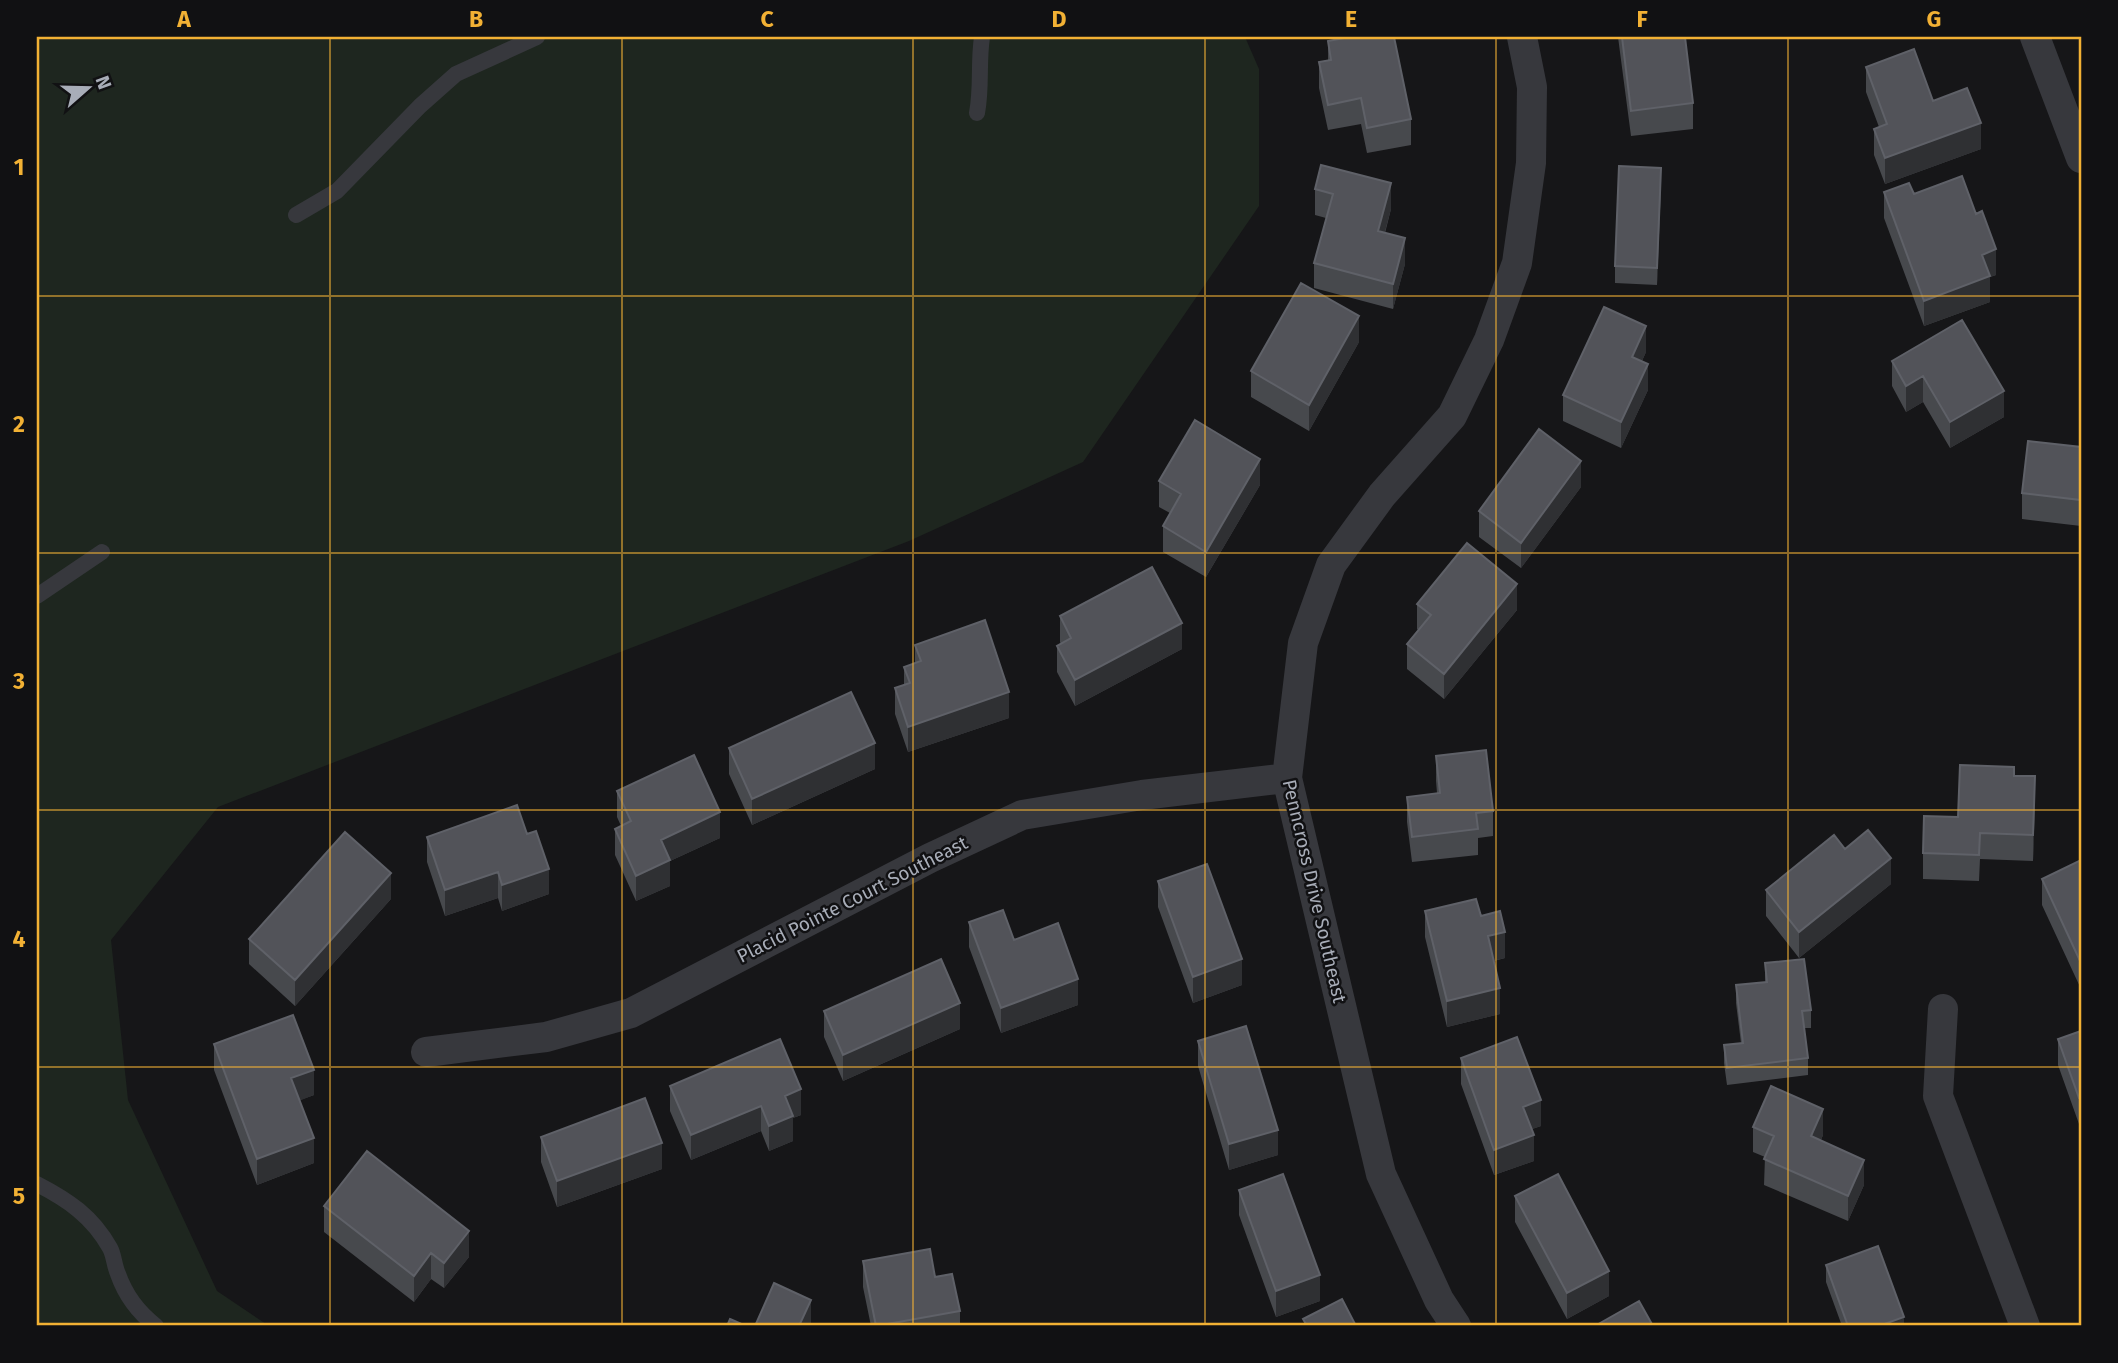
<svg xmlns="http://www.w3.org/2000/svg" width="2118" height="1363" viewBox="0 0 2118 1363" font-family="'Fira Sans',sans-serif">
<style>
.green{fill:#1e261f}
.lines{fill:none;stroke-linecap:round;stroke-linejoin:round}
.service{stroke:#37383d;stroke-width:16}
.minor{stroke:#37383d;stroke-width:30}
.wall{fill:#47494d}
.shaded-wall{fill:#2f3033}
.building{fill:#525359;stroke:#5f6168;stroke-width:2}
.grid{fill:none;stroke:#f2b134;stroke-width:2;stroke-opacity:0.55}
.labels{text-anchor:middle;stroke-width:5;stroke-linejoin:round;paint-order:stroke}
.street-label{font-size:19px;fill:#a8adb8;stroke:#111113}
.neatline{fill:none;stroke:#f2b134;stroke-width:2.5}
.grid-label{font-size:23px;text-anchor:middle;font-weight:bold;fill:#f2b134}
</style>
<rect width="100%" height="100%" fill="#161618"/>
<path class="green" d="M 37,37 L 1245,37 L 1259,69 L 1259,206 L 1083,462 L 909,541 L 218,807 L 111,940 L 128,1100 L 217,1291 L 269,1326 L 37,1326 Z"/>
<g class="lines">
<path class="service" d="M 977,113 C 982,86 978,64 982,37
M 296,215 L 337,191 L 420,106 L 456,74 L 537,37
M 37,596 L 102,552
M 37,1184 C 68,1200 92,1216 110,1248 C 114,1255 114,1265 118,1274 C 125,1294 139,1313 156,1326"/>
<path class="minor" d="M 2035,37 L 2081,158
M 1943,1009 L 1938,1096 L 2025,1326
M 426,1052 L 546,1037 L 631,1013 L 930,858 L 1022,815 L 1142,795 L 1287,778
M 1456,1326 L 1439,1300 L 1381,1174 L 1287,778 L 1303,643 L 1331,565 L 1382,495 L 1452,416 L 1489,340 L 1517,263 L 1531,163 L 1532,87 L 1522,37"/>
</g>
<path class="wall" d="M 1618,37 L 1668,37 L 1693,103 L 1693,129 L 1631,136 Z
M 1328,41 L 1411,119 L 1411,145 L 1367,153 L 1361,124 L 1328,130 L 1319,88 L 1319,62 L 1328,60 Z
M 1866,67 L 1933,101 L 1981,149 L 1885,184 L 1874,155 L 1874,129 L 1879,127 L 1866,92 Z
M 1661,186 L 1657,285 L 1615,283 L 1615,266 Z
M 1315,189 L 1391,209 L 1385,233 L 1405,264 L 1393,309 L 1314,288 L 1314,263 L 1326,218 L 1315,215 Z
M 1884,192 L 1914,194 L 1996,275 L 1990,277 L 1990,302 L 1924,326 L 1884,218 Z
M 1359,342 L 1309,431 L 1251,397 L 1251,371 Z
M 1646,352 L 1642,361 L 1648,390 L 1621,448 L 1563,421 L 1563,395 Z
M 1892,361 L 2004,417 L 1950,448 L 1923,402 L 1906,412 L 1892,386 Z
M 2081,447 L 2081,526 L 2022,519 L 2022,493 Z
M 1159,481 L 1260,485 L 1206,577 L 1163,552 L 1163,526 L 1170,513 L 1159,507 Z
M 1581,487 L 1521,568 L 1479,537 L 1479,511 Z
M 1417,604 L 1517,610 L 1444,699 L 1407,669 L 1407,644 L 1418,630 L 1417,629 Z
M 1060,616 L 1182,649 L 1075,706 L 1057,672 L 1057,646 L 1061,644 L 1060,642 Z
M 915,645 L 1009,718 L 908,752 L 895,714 L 895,688 L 904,685 L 904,667 L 915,664 Z
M 729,748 L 875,769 L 752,825 L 729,774 Z
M 1436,756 L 1493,811 L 1493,836 L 1478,838 L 1478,855 L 1412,862 L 1407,822 L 1407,797 L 1437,793 L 1436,781 Z
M 2014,776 L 2035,802 L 2033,861 L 1980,859 L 1979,881 L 1923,879 L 1923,853 L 1958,817 Z
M 617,791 L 720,838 L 670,861 L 670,886 L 636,901 L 615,855 L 615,829 L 621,826 L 617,817 Z
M 527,834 L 549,894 L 502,911 L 498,898 L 445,916 L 427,862 L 427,837 Z
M 1845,849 L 1891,884 L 1799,958 L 1766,916 L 1766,890 Z
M 2081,860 L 2081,989 L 2042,905 L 2042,879 Z
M 1158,881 L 1242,985 L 1193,1003 L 1158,907 Z
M 391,899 L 295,1006 L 249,964 L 249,939 Z
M 1425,911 L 1481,916 L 1505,958 L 1494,961 L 1500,1014 L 1447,1027 L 1425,937 Z
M 969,922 L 1014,940 L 1078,1005 L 1001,1033 L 969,947 Z
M 1765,963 L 1811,1010 L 1811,1028 L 1804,1028 L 1808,1058 L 1808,1075 L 1727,1085 L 1724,1063 L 1724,1045 L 1741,1043 L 1736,1003 L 1736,985 L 1765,982 Z
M 824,1011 L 960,1029 L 843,1081 L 824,1037 Z
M 2081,1031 L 2081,1123 L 2079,1124 L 2058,1065 L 2058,1039 Z
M 1198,1041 L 1278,1155 L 1229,1170 L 1198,1066 Z
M 214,1044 L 314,1095 L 300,1100 L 314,1163 L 257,1185 L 214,1070 Z
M 1461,1058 L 1541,1126 L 1532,1129 L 1534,1161 L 1494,1175 L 1461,1084 Z
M 670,1086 L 801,1115 L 793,1118 L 793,1141 L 769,1151 L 761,1131 L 691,1160 L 670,1111 Z
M 1753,1127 L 1823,1135 L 1821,1140 L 1864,1185 L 1848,1221 L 1764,1185 L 1765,1157 L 1753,1152 Z
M 541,1137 L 662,1169 L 557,1207 L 541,1162 Z
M 1239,1190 L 1320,1301 L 1276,1317 L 1239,1215 Z
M 1515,1196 L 1609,1296 L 1567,1319 L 1515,1222 Z
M 324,1206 L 469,1257 L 444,1288 L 431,1279 L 414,1302 L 324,1232 Z
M 863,1261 L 935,1277 L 960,1311 L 960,1326 L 871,1326 L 863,1287 Z
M 1826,1265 L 1904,1326 L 1842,1326 L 1826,1282 Z"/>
<path class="shaded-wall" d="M 1981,123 L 1981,149 L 1885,184 L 1885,158 Z
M 1661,168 L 1661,186 L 1657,285 L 1657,268 Z
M 1391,183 L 1391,209 L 1378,257 L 1378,231 Z
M 1405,238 L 1405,264 L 1393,309 L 1393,284 Z
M 1996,249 L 1996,275 L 1990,277 L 1990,302 L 1924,326 L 1924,301 L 1982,255 Z
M 1359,316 L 1359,342 L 1309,431 L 1309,405 Z
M 1646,326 L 1646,352 L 1632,382 L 1632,357 Z
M 1648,364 L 1648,390 L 1621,448 L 1621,422 Z
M 1923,376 L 1923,402 L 1906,412 L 1906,386 Z
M 2004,391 L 2004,417 L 1950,448 L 1950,422 Z
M 1260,459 L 1260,485 L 1206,577 L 1206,552 Z
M 1581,461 L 1581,487 L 1521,568 L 1521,543 Z
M 1517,584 L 1517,610 L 1444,699 L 1444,674 Z
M 1182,623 L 1182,649 L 1075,706 L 1075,680 Z
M 1009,692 L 1009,718 L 908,752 L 908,727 Z
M 875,743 L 875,769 L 752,825 L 752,799 Z
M 2035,776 L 2035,802 L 2033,861 L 2033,835 Z
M 720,812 L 720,838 L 670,861 L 670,886 L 636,901 L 636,876 L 661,840 Z
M 1891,858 L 1891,884 L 1799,958 L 1799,932 Z
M 549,869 L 549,894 L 502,911 L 502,885 Z
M 498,872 L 498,898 L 445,916 L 445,890 Z
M 391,873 L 391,899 L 295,1006 L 295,980 Z
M 1505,932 L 1505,958 L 1488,962 L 1488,936 Z
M 1242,959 L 1242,985 L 1193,1003 L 1193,977 Z
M 1078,979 L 1078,1005 L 1001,1033 L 1001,1008 Z
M 1500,988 L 1500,1014 L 1447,1027 L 1447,1001 Z
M 960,1003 L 960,1029 L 843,1081 L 843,1055 Z
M 314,1070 L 314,1095 L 291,1104 L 291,1078 Z
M 801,1089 L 801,1115 L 793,1118 L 793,1141 L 769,1151 L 769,1126 L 785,1096 Z
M 2079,1098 L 2081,1098 L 2081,1123 L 2079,1124 Z
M 1541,1100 L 1541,1126 L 1523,1132 L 1523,1107 Z
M 761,1106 L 761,1131 L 691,1160 L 691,1135 Z
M 1823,1109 L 1823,1135 L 1811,1162 L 1811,1136 Z
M 1278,1130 L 1278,1155 L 1229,1170 L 1229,1144 Z
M 1534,1135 L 1534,1161 L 1494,1175 L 1494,1150 Z
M 314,1138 L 314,1163 L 257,1185 L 257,1159 Z
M 662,1143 L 662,1169 L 557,1207 L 557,1181 Z
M 1864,1160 L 1864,1185 L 1848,1221 L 1848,1196 Z
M 469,1231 L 469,1257 L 444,1288 L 444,1263 Z
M 431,1253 L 431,1279 L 414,1302 L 414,1276 Z
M 1609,1271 L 1609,1296 L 1567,1319 L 1567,1293 Z
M 1320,1275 L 1320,1301 L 1276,1317 L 1276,1291 Z
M 811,1300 L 811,1326 L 799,1326 Z
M 1904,1317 L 1904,1326 L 1879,1326 Z"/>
<path class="building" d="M 1350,37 L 1394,37 L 1411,119 L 1367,128 L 1361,98 L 1328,105 L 1319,62 L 1331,60 L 1328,41 Z
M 1622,37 L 1668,37 L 1668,38 L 1685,37 L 1693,103 L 1631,111 Z
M 1914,49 L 1933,101 L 1967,88 L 1981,123 L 1885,158 L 1874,129 L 1887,124 L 1866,67 Z
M 1321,165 L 1391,183 L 1378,231 L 1405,238 L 1393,284 L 1314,263 L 1333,194 L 1315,189 Z
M 1619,166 L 1661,168 L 1657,268 L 1615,266 Z
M 1962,176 L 1976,214 L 1982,211 L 1996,249 L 1982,255 L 1990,276 L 1924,301 L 1884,192 L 1909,183 L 1914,194 Z
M 1301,283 L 1359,316 L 1309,405 L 1251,371 Z
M 1604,307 L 1646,326 L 1632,357 L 1648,364 L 1621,422 L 1563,395 Z
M 1962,320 L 2004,391 L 1950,422 L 1923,376 L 1906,386 L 1892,361 Z
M 1195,420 L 1260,459 L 1206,552 L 1163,526 L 1181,494 L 1159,481 Z
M 1539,429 L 1581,461 L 1521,543 L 1479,511 Z
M 2028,441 L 2081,447 L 2081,500 L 2022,493 Z
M 1467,543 L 1517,584 L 1444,674 L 1407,644 L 1431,615 L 1417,604 Z
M 1152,567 L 1182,623 L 1075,680 L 1057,646 L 1071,638 L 1060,616 Z
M 985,620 L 1009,692 L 908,727 L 895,688 L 910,683 L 904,667 L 921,661 L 915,645 Z
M 851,692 L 875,743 L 752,799 L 729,748 Z
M 1486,750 L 1493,811 L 1476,813 L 1478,829 L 1412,837 L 1407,797 L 1440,793 L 1436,756 Z
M 694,755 L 720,812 L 661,840 L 670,860 L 636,876 L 615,829 L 631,821 L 617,791 Z
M 1960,765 L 2014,767 L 2014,776 L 2035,776 L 2033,835 L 1980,833 L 1979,855 L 1923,853 L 1924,816 L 1958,817 Z
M 517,805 L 527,834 L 536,831 L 549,869 L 502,885 L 498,872 L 445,890 L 427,837 Z
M 1868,830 L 1891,858 L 1799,932 L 1766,890 L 1834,835 L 1845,849 Z
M 345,832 L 391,873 L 295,980 L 249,939 Z
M 2081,860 L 2081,963 L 2042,879 Z
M 1207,864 L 1242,959 L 1193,977 L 1158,881 Z
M 1476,899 L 1481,916 L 1500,911 L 1505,932 L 1488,936 L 1500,988 L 1447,1001 L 1425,911 Z
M 1003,910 L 1014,940 L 1058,923 L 1078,979 L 1001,1008 L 969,922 Z
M 941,959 L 960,1003 L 843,1055 L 824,1011 Z
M 1804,959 L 1811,1010 L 1802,1011 L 1808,1058 L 1727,1068 L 1724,1045 L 1743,1043 L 1736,985 L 1767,982 L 1765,963 Z
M 293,1015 L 314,1070 L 291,1078 L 314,1138 L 257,1159 L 214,1044 Z
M 1246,1026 L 1278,1130 L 1229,1144 L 1198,1041 Z
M 2081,1031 L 2081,1098 L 2079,1098 L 2058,1039 Z
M 1517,1037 L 1541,1100 L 1523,1107 L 1534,1135 L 1494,1150 L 1461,1058 Z
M 780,1039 L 801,1089 L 785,1096 L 793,1116 L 769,1126 L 761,1106 L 691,1135 L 670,1086 Z
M 1771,1086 L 1823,1109 L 1811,1136 L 1864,1160 L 1848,1196 L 1764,1159 L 1774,1136 L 1753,1127 Z
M 645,1098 L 662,1143 L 557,1181 L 541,1137 Z
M 367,1151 L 469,1231 L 444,1263 L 431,1253 L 414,1276 L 324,1206 Z
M 1283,1174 L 1320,1275 L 1276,1291 L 1239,1190 Z
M 1558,1174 L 1609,1271 L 1567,1293 L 1515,1196 Z
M 1878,1246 L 1904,1317 L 1879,1326 L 1848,1326 L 1826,1265 Z
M 930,1249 L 935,1277 L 952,1274 L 960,1311 L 876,1326 L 863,1261 Z
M 774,1283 L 811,1300 L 799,1326 L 755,1326 Z
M 1342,1299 L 1356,1326 L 1307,1326 L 1303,1319 Z
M 1639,1301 L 1653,1326 L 1595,1326 Z
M 730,1319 L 746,1326 L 727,1326 Z"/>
<path class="grid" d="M 330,37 L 330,1326M 622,37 L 622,1326M 913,37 L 913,1326M 1205,37 L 1205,1326M 1496,37 L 1496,1326M 1788,37 L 1788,1326M 37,296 L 2081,296M 37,553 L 2081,553M 37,810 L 2081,810M 37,1067 L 2081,1067"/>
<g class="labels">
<g class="street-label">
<text transform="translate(1315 891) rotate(77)" y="7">Penncross Drive Southeast</text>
<text transform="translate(852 899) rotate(-27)" y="7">Placid Pointe Court Southeast</text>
</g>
</g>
<rect width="2118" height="1363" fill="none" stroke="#111113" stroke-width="77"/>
<g transform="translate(88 88) rotate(70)" stroke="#111113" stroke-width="5" paint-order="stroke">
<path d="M0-5L12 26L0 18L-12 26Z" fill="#a8adb8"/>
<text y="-10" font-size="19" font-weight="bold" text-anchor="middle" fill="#a8adb8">N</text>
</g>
<rect x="38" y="38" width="2042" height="1286" class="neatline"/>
<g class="grid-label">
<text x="184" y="27">A</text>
<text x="476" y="27">B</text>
<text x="767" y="27">C</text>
<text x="1059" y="27">D</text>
<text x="1351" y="27">E</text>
<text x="1642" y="27">F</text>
<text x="1934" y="27">G</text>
<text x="19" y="175">1</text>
<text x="19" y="432">2</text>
<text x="19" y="689">3</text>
<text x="19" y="947">4</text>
<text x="19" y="1204">5</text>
</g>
</svg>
